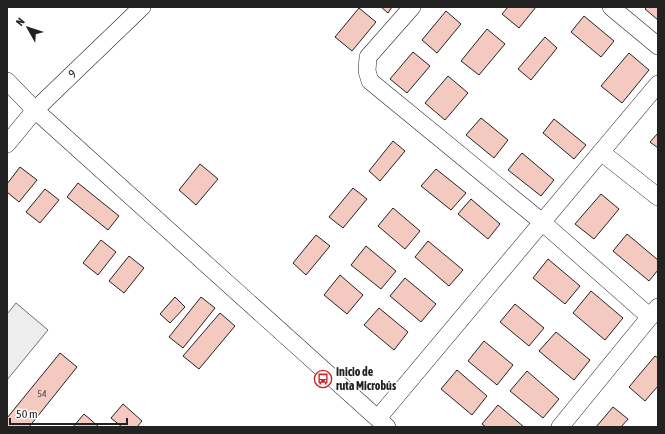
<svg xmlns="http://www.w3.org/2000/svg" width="665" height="434" viewBox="0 0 665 434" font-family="'Asap Condensed',sans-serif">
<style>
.parking{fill:#ededed;stroke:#6f6f6f}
.building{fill:#f3c9c0;stroke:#222}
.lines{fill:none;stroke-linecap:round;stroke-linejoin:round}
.minor-casing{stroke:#222;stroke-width:18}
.minor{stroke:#fff;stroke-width:17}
.labels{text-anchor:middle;stroke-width:3;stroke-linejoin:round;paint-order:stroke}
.number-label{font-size:10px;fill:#564c4a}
.street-label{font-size:12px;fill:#222;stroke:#fff}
.poi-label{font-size:12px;font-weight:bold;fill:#222;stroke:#fff;text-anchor:start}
</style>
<rect width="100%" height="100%" fill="#fff"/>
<path class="parking" d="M 16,303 L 48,330 L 7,380 L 7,314 Z"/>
<path class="building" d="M 381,7 L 392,7 L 388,13 Z
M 508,7 L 536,7 L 519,28 L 502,14 Z
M 647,7 L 658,7 L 658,20 L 645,9 Z
M 359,8 L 376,22 L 352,51 L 335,37 Z
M 446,11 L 461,24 L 437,53 L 422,40 Z
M 584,16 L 614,41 L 601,57 L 571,32 Z
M 487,29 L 505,44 L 479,75 L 461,61 Z
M 545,37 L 557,48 L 531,80 L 518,69 Z
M 413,52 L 430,66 L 407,93 L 390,79 Z
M 629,53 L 649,70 L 622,103 L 601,86 Z
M 448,76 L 468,93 L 445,120 L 425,103 Z
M 481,118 L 508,140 L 494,158 L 466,135 Z
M 554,119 L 586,145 L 574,159 L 543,133 Z
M 658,133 L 658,148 L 650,142 Z
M 393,141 L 405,151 L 380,181 L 369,171 Z
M 522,153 L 554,180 L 541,196 L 508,170 Z
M 200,164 L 218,179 L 196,205 L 179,190 Z
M 20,167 L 37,180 L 19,202 L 7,192 L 7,184 Z
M 436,169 L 466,193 L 451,210 L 421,186 Z
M 78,183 L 119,216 L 108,230 L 67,197 Z
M 353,188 L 367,199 L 343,228 L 329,217 Z
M 45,189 L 59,200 L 40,223 L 26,212 Z
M 601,194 L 619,209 L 594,239 L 575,224 Z
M 471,199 L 500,224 L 488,239 L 458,214 Z
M 393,208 L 420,231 L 405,249 L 378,226 Z
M 627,234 L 658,260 L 658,270 L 649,281 L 613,251 Z
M 316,235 L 330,246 L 306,275 L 293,263 Z
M 101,240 L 116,252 L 98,275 L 83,263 Z
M 428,241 L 463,270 L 449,286 L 415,257 Z
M 366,246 L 396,271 L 381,289 L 351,265 Z
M 129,256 L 144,268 L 124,293 L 109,281 Z
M 548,259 L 580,286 L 565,304 L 533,278 Z
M 340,275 L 363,295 L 347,314 L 324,295 Z
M 405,278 L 436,304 L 421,322 L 390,296 Z
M 591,291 L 623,318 L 605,340 L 573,313 Z
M 175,297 L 185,307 L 170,323 L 160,314 Z
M 201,297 L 215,308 L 183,348 L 169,337 Z
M 515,304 L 544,328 L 529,346 L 500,322 Z
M 379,308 L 408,332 L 394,350 L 364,325 Z
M 220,313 L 235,326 L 199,369 L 183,356 Z
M 556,332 L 590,360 L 574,380 L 539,351 Z
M 484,341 L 513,365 L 497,385 L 468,361 Z
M 60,353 L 77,367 L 29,427 L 7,427 L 7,418 Z
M 655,356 L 658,358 L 658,386 L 645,401 L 629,387 Z
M 457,370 L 487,396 L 472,415 L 441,389 Z
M 527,371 L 559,399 L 543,418 L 510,391 Z
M 123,404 L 142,421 L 137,427 L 122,427 L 111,418 Z
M 498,405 L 524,427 L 486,427 L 482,424 Z
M 613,407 L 628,419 L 621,427 L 596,427 Z
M 84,414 L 99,427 L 73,427 Z"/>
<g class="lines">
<defs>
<g id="minor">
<path d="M 412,7 L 368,57 L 367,71 L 370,81 L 542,222 L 650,317"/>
<path d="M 611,7 L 658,46"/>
<path d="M 7,81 L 35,110 L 387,427"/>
<path id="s1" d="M 7,144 L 35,110 L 142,7"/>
<path d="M 601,152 L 658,197"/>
<path d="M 378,418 L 658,84"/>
<path d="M 560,427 L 658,307"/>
</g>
</defs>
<use href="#minor" class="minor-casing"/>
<use href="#minor" class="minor"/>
</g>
<defs>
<symbol id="bus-ring" viewBox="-11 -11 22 22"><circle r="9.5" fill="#fff" stroke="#c62828" stroke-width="1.5"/><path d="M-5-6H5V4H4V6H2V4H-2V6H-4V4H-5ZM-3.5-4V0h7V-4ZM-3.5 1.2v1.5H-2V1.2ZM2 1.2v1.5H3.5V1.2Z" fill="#c62828"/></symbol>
</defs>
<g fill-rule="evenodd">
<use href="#bus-ring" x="313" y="369" width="20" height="20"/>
</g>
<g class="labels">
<g class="number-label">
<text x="42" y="397">54</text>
</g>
<g class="street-label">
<text dy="4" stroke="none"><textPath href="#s1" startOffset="96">9</textPath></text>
</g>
<g class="poi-label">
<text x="336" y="376">Inicio de<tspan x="336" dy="14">ruta Microbús</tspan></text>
</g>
</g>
<rect width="665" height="434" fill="none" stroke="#222222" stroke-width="16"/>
<g transform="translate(28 28) rotate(309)" stroke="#ffffff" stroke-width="3" paint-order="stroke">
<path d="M0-3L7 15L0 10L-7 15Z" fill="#222222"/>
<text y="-6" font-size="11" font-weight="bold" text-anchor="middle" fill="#222222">N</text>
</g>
<path d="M10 418v6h117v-6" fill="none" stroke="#222222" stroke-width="2"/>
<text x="16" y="418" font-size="12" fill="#222222" stroke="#ffffff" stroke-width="3" paint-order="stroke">50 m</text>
</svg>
